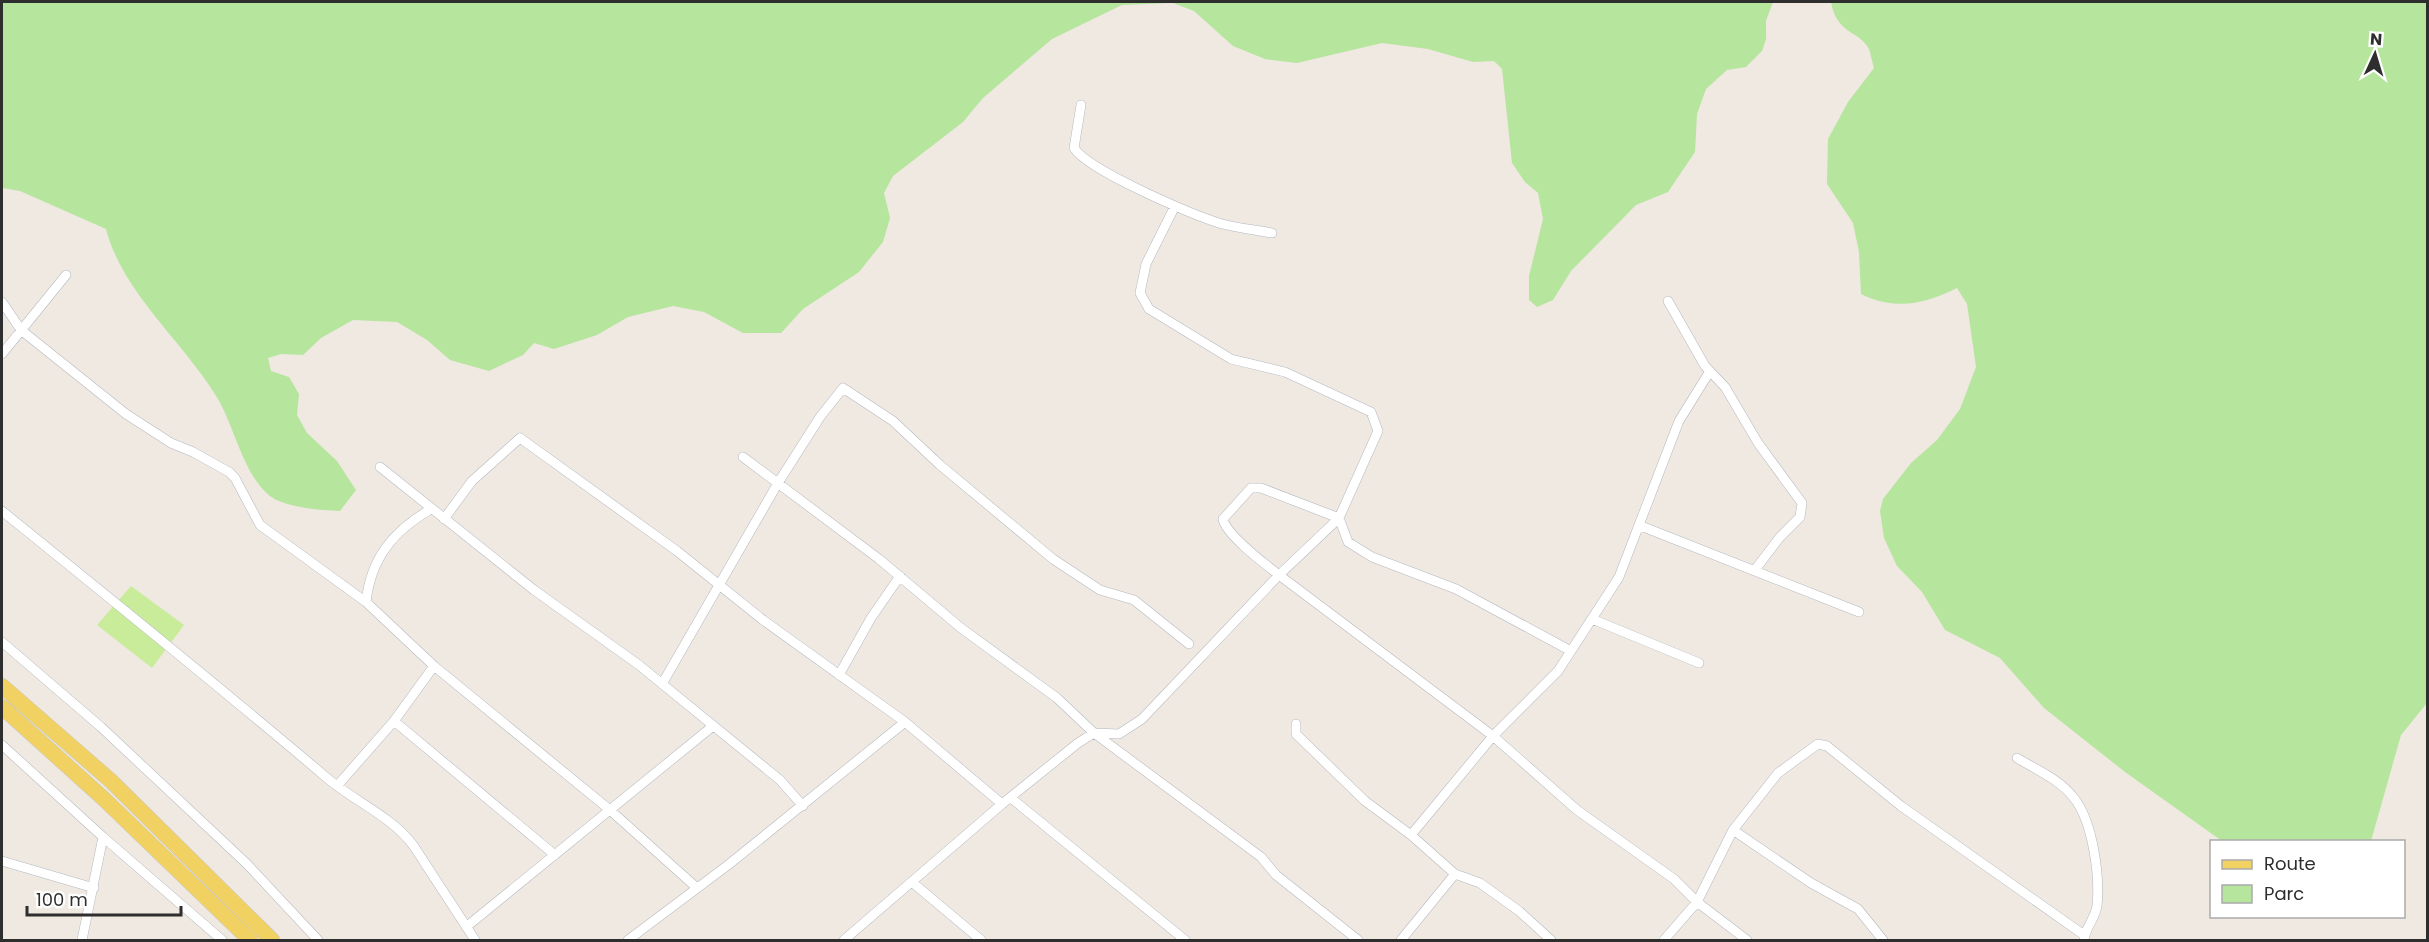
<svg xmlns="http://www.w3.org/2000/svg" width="2429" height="942" viewBox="0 0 2429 942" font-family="Poppins,sans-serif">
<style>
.green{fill:#b6e59e}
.pitch{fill:#c9ec9a}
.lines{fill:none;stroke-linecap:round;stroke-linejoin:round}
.minor-casing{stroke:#b4b7c1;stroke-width:10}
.primary-casing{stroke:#c9c9c9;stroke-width:16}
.minor{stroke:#fff;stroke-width:9}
.primary{stroke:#f2d163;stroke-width:15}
</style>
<rect width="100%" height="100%" fill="#efe9e1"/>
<path class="green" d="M 2,2 L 1773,2 L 1766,21 L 1766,39 L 1762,51 L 1746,67 L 1727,70 L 1706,89 L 1697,114 L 1695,152 L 1668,192 L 1636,205 L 1571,271 L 1553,300 L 1537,307 L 1529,300 L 1529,276 L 1543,219 L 1538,193 L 1525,182 L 1512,163 L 1502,69 L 1494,61 L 1473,62 L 1428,49 L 1382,43 L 1297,63 L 1265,59 L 1233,46 L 1194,11 L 1173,3 L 1122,5 L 1052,39 L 983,98 L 963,122 L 893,176 L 884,193 L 890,218 L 883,242 L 859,272 L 803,309 L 781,333 L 743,333 L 704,312 L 673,306 L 628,317 L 597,335 L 554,349 L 534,343 L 523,355 L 489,371 L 450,360 L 427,340 L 397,322 L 353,320 L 321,338 L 303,355 L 281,354 L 268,358 L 271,371 L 289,377 L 299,394 L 297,415 L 307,433 L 337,461 L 356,490 L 340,511 C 320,510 286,508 270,496 C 244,476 234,426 218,399 C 184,342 123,294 106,229 L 20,191 L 2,188 Z
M 1831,2 L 2427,2 L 2427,703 L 2401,735 L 2371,841 L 2222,841 L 2125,772 L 2044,708 L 2000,658 L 1945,630 L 1922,592 L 1897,566 L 1884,538 L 1880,511 L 1883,499 L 1911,463 L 1937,440 L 1960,409 L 1976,367 L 1967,304 L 1957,288 C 1924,304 1896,311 1861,294 L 1859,252 L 1853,223 L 1827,184 L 1828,139 L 1848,102 L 1874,68 C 1872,62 1871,55 1869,49 C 1859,30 1837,35 1831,2 Z"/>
<path class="pitch" d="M 131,586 L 184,625 L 152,668 L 97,625 Z"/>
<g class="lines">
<defs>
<path id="minor" d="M 1081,105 L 1074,148 C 1089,171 1193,215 1222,224 C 1238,228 1256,230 1272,233
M 1668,301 L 1705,366 L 1725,387 L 1758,443 L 1802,503 L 1800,517 L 1780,537 L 1754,571
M 2,302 L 21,330 L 126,414 L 171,443 L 193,452 L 229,472 L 235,478 L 260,525 L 366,602 L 434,666 L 610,810 L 697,888
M 2,354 L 66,275
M 743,457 L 879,559 L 961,628 L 1057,698 L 1094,733 L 1261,857 L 1276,875 L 1358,940
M 380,467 L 534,590 L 639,665 L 780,780 L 803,806
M 2,511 C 111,599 220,687 327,778 C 354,801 391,816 413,845 L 475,940
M 444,519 L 472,481 L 520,438 L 677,551 L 763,620 L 905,722 L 1002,804
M 1641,526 L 1859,612
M 366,602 C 371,558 393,531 431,509
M 1592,619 L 1699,663
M 2,642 L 101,727 L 247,864 L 318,940
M 1571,651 L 1456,589 L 1372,557 L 1348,542 L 1339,518 L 1261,488 L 1251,488 L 1223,519 C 1226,535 1265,564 1279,575 L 1493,736 L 1577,810 L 1674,879 L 1697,902 L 1747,940
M 839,675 L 871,618 L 900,576
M 662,684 L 778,483 L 820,417 L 843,388 L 893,421 L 940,465 L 1053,559 L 1100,590 L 1134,600 L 1189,644
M 394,721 L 555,855
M 1296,724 L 1296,734 L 1365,801 L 1411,835 L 1455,874 L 1480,883 L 1519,911 L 1551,940
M 2,745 L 103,837
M 2017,758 C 2037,770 2059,779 2074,798 C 2093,822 2100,876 2097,906 C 2095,919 2085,928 2084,940
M 337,786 L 394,721 L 434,666
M 1011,798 L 1185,940
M 1733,830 L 1811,883 L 1858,909 L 1883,940
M 1411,835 L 1493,736 L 1558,671 L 1619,577 L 1679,421 L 1710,371
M 2,861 L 94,888
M 913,883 L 981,940
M 466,927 L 713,726
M 82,940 L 103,837 L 222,940
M 628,940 L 728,865 L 905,722
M 844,940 L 1002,804 L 1078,743 L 1094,733 L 1119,734 L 1142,719 L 1279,575 L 1339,518 L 1378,431 L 1371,412 L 1285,372 L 1231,359 L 1149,309 L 1140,293 L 1146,264 L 1175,206
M 1401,940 L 1455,874
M 1664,940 L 1697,902 L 1733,830 L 1778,773 L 1818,744 L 1827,746 L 1901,806 L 2084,935"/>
<path id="primary" d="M 2,686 L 111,781 L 272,940
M 2,707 L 104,799 L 250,940"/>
</defs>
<use href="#minor" class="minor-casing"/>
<use href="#primary" class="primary-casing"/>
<use href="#minor" class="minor"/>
<use href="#primary" class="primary"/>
</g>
<rect width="2429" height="942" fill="none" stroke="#2e2e2e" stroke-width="6"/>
<rect x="2210" y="840" width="195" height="78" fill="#ffffff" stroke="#ababab" stroke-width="1.5"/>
<rect x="2222" y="860" width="30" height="9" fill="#f2d163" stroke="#ababab" stroke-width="1.5"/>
<text x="2264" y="870" font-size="18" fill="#2e2e2e">Route</text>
<rect x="2222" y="885" width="30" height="18" fill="#b6e59e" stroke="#ababab" stroke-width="1.5"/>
<text x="2264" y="900" font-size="18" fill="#2e2e2e">Parc</text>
<g transform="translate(2375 54) rotate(4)" stroke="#ffffff" stroke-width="4.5" paint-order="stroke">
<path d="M0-4.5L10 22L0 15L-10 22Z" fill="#2e2e2e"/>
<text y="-9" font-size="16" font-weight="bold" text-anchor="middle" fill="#2e2e2e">N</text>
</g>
<path d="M27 906v9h154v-9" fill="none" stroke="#2e2e2e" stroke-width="3"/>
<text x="36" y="906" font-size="18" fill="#2e2e2e" stroke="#ffffff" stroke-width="4.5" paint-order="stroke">100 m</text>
</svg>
